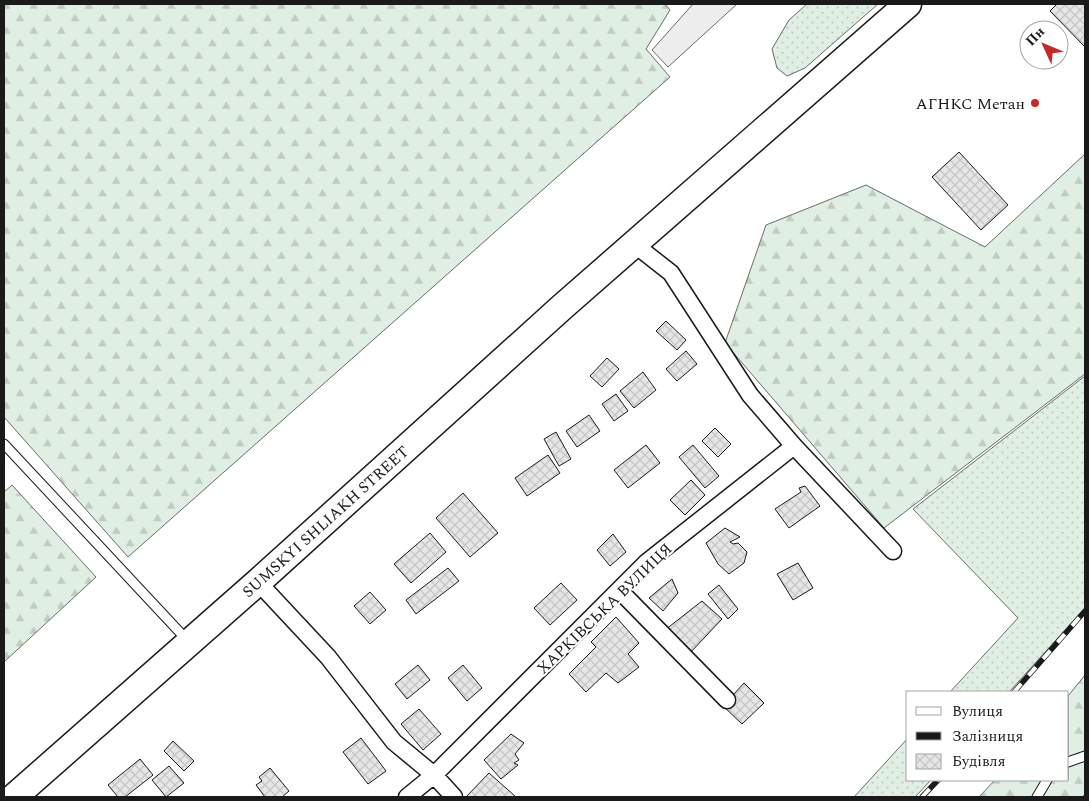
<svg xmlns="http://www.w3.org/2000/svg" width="1089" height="801" viewBox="0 0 1089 801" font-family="Spectral,serif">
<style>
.grass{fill:url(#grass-dots);stroke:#6a6a6a}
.forest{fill:url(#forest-firs);stroke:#6a6a6a}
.parking{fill:#ededed;stroke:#6a6a6a}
.building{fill:url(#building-cross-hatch);stroke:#1a1a1a}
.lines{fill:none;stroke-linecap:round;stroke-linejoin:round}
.service-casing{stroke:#1a1a1a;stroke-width:11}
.minor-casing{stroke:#1a1a1a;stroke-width:19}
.primary-casing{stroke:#1a1a1a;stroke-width:29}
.service{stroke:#fff;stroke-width:9}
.minor{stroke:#fff;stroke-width:16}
.primary{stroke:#fff;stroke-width:26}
.rail-casing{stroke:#1a1a1a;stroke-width:5.5}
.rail{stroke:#fff;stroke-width:4;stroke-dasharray:11;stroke-linecap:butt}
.poi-dot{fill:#c62828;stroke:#fff;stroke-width:2}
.labels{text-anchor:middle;stroke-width:4;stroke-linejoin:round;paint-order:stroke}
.poi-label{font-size:16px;fill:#1a1a1a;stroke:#fff;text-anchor:end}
.street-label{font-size:16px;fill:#1a1a1a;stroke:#fff}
</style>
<defs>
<pattern id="grass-dots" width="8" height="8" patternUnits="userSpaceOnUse" patternTransform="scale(1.25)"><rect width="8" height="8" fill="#e0efe3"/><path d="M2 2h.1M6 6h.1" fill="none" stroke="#c0ccc2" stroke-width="1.8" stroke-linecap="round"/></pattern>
<pattern id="forest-firs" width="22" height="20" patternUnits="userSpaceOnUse" patternTransform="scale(1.25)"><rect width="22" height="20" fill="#e0efe3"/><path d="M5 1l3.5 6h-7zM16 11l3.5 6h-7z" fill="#c0ccc2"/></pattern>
<pattern id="building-cross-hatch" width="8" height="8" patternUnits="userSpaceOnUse" patternTransform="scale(1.25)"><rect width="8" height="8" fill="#e6e6e6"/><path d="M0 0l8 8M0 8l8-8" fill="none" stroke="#c5c5c5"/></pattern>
</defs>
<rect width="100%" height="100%" fill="#fff"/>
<path class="grass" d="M 807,4 L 878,4 L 805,68 L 787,76 L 777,68 L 772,49 L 789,20 Z
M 1085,376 L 1085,608 L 1009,692 L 950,692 L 1018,618 L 913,509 Z
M 908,738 L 908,780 L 931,780 L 915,797 L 854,797 Z"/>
<path class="forest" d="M 4,4 L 665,4 L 670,10 L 646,49 L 670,77 L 128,557 L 4,417 Z
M 1085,154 L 1085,374 L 884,528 L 725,343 L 766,225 L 866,185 L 985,247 Z
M 12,485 L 96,577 L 4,662 L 4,492 Z
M 1085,675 L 1085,794 L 1082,797 L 979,797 L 995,780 L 1068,780 L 1068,696 Z"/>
<path class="parking" d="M 693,4 L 737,4 L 668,67 L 652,50 Z"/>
<path class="building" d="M 1057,4 L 1085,4 L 1085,47 L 1050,11 Z
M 959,152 L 1008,205 L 981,230 L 932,177 Z
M 666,321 L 686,340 L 677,350 L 656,331 Z
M 686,351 L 697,364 L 677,381 L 666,369 Z
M 607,358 L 619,369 L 602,387 L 590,376 Z
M 643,372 L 656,390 L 634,408 L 620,391 Z
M 616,394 L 628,411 L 614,421 L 602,404 Z
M 589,415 L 600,431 L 577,447 L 566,431 Z
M 715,428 L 731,444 L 718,457 L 702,441 Z
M 556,432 L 571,459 L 559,466 L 544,439 Z
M 646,445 L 660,463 L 628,488 L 614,470 Z
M 693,445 L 719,476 L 705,488 L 679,457 Z
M 548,455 L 560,473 L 527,496 L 515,478 Z
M 691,480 L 705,495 L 685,515 L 670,500 Z
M 805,486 L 820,506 L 789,528 L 775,509 L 801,492 L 799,488 Z
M 463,493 L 498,533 L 470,557 L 436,518 Z
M 725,528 L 740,537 L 730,542 L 733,544 L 738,543 L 747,552 L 744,563 L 729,574 L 718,564 L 706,543 Z
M 430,533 L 446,552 L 411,583 L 394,564 Z
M 613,534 L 626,552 L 610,566 L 597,550 Z
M 798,563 L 813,588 L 793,600 L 777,574 Z
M 448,568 L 459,581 L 416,614 L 406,600 Z
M 672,579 L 678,593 L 663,611 L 649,598 Z
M 561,583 L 577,600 L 550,625 L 534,608 Z
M 719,585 L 738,609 L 728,619 L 708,594 Z
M 370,592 L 386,610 L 370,624 L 354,606 Z
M 702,601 L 722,619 L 689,654 L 665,630 Z
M 616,617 L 639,643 L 628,654 L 639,667 L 618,683 L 606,673 L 586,692 L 569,674 L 596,647 L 591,642 Z
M 418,665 L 430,680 L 407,699 L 395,684 Z
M 463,665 L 482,688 L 467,701 L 448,678 Z
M 744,683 L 764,703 L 742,724 L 723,706 Z
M 419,709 L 441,734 L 423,750 L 401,724 Z
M 511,734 L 524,743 L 515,754 L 519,760 L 514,763 L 518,765 L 501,779 L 484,760 Z
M 361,738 L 386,771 L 368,784 L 343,752 Z
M 173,741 L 194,761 L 184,771 L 164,751 Z
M 140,759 L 153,775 L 125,797 L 118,797 L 108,785 Z
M 169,766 L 184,783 L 166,797 L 152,780 Z
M 270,768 L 289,791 L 282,797 L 265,797 L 256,785 L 262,781 L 259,777 Z
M 489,773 L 516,797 L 466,797 Z"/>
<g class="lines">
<defs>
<path id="service" d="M 4,444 L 187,640
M 1068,762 L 1085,756
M 1037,797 L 1047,780"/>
<path id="minor" d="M 634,244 L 671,273 L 750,395 L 794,446
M 258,582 L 328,657 L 394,742 L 434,775 L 454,797
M 619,590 L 727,700
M 407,797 L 434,775 L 647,562 L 794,446 L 893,551"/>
<path id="primary" d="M 14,797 L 258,582 L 561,308 L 908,4"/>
</defs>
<use href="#service" class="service-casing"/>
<use href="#minor" class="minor-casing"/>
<use href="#primary" class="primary-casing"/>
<use href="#service" class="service"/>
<use href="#minor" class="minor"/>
<use href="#primary" class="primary"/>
<defs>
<path id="rail" d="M 1014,692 L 1085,611
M 922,797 L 938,780"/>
</defs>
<use href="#rail" class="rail-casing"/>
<use href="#rail" class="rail"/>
</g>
<circle class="poi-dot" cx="1035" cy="103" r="5"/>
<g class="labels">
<g class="poi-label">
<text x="1025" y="109">АГНКС Метан</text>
</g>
<g class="street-label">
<text transform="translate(325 521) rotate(-42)" y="6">SUMSKYI SHLIAKH STREET</text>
<text transform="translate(604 608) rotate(-44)" y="6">ХАРКІВСЬКА ВУЛИЦЯ</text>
</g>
</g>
<rect width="1089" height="801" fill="none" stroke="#1a1a1a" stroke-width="10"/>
<rect x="906" y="691" width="162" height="90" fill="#ffffff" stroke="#a3a3a3"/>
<rect x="916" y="707" width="25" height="8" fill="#ffffff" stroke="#a3a3a3"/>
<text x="952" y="716" font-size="15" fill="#1a1a1a">Вулиця</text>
<rect x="916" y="732" width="25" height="8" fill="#1a1a1a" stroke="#a3a3a3"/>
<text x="952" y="741" font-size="15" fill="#1a1a1a">Залізниця</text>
<rect x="916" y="754" width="25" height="15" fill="url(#building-cross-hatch)" stroke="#a3a3a3"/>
<text x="952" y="766" font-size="15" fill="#1a1a1a">Будівля</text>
<g transform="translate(1044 45) rotate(314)"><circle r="24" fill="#ffffff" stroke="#a3a3a3"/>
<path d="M0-4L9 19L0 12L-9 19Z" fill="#c62828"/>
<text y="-8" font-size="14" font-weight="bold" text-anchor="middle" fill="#1a1a1a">Пн</text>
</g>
</svg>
